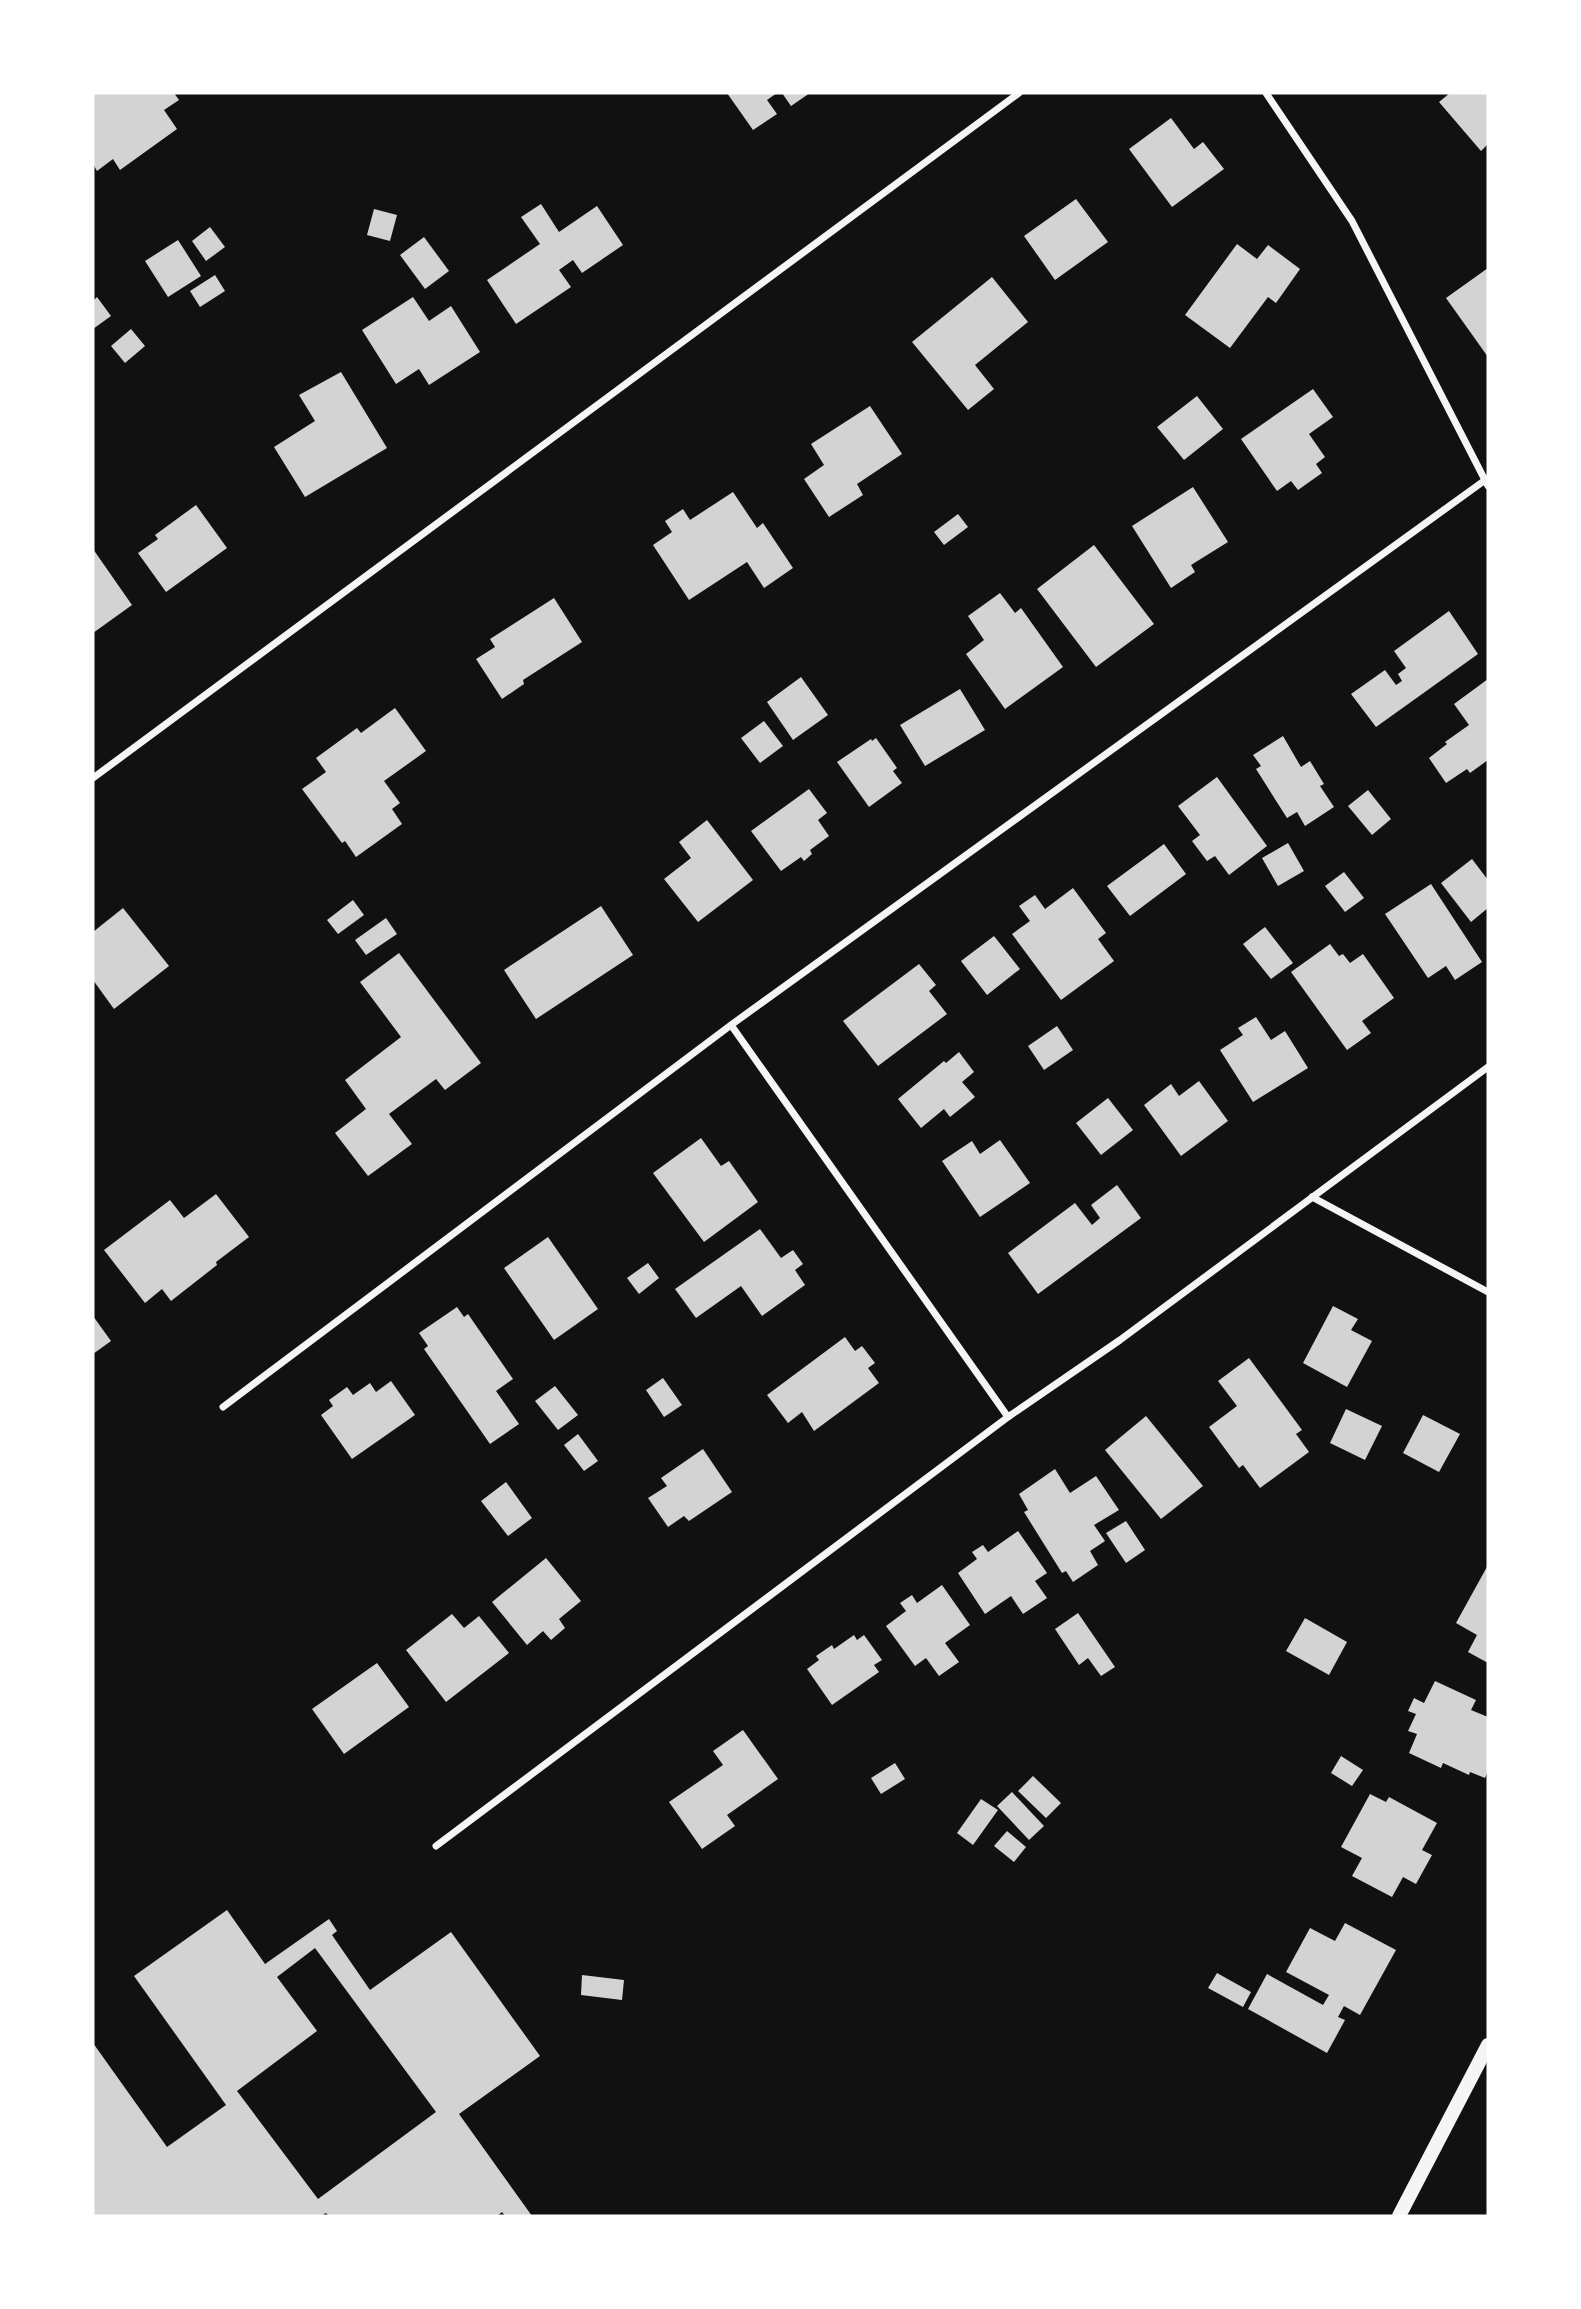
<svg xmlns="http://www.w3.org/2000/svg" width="1581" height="2309" viewBox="0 0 1581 2309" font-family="'Sofia Sans Condensed',sans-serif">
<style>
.building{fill:#d3d3d3;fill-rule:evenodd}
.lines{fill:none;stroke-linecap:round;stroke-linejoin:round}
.minor{stroke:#f5f5f5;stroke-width:7}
.secondary{stroke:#f5f5f5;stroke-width:14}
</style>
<rect width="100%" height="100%" fill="#111"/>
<path class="building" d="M 93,93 L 174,93 L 179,100 L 164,110 L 177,129 L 120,170 L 113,159 L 97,171 L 93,164 Z
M 727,93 L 777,93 L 767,100 L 777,114 L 753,130 Z
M 782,93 L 810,93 L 791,106 Z
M 1450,93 L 1488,93 L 1488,144 L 1481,151 L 1439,102 Z
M 1171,118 L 1194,149 L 1203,142 L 1224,169 L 1172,207 L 1129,149 Z
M 1076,199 L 1108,242 L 1055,280 L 1024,236 Z
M 541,204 L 559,232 L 597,206 L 623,245 L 582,273 L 573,260 L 559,270 L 571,287 L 516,324 L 487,280 L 540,244 L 521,217 Z
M 374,209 L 397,215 L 390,241 L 367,235 Z
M 210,227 L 225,247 L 206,261 L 192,241 Z
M 424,237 L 449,271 L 425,289 L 400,255 Z
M 178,240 L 201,276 L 168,297 L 145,261 Z
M 1237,244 L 1257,259 L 1268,245 L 1300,269 L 1276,303 L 1268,297 L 1230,348 L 1185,315 Z
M 1488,268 L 1488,357 L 1446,298 Z
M 215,275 L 225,291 L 200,307 L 190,291 Z
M 992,277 L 1028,322 L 975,365 L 994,389 L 968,410 L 912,342 Z
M 97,297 L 111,316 L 93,329 L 93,301 Z
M 413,297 L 429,321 L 451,306 L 480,352 L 429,385 L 419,369 L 396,384 L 362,330 Z
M 131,329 L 145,346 L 125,363 L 111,346 Z
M 341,372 L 387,448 L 305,497 L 274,447 L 315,421 L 299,395 Z
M 1313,389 L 1333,417 L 1309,434 L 1325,457 L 1316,464 L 1322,473 L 1298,490 L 1291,481 L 1277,491 L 1241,439 Z
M 1197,396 L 1223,429 L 1184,460 L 1157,427 Z
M 870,406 L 902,454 L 857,484 L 863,495 L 829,517 L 804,479 L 824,465 L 811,444 Z
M 1193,487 L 1228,542 L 1191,565 L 1195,572 L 1171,588 L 1132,526 Z
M 733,492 L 757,528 L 763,523 L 793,568 L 764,588 L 747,562 L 689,600 L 653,545 L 672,532 L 665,521 L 683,509 L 690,520 Z
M 196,505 L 227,548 L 166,592 L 138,553 L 158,539 L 155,535 Z
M 958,514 L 968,527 L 944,545 L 934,532 Z
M 1094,545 L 1154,624 L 1096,667 L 1037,589 Z
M 93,549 L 132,605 L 93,633 Z
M 1000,593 L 1015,613 L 1021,608 L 1063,667 L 1005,709 L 966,654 L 984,640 L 968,616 Z
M 554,598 L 582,642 L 523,680 L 524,684 L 502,699 L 476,659 L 495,647 L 490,639 Z
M 1449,611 L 1478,654 L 1376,727 L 1351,694 L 1385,670 L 1396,685 L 1402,681 L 1398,674 L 1406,668 L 1394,651 Z
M 801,677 L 828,715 L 793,740 L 767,702 Z
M 1488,679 L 1488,760 L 1470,773 L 1467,769 L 1446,783 L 1429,758 L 1447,744 L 1445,742 L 1469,725 L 1454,704 Z
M 960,689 L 985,730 L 925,766 L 900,725 Z
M 395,708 L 426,751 L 384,781 L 400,803 L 392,809 L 402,824 L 356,857 L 345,841 L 342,843 L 302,789 L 326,772 L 316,758 L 357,728 L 361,733 Z
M 764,721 L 783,746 L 760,763 L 741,738 Z
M 1283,736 L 1301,767 L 1310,761 L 1324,784 L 1320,786 L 1334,807 L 1305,826 L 1297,812 L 1287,818 L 1256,769 L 1261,766 L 1253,755 Z
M 876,738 L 897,768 L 893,771 L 902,783 L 869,807 L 837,762 L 871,739 L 872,741 Z
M 1217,777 L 1267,846 L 1229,875 L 1215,856 L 1207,861 L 1192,841 L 1200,835 L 1178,806 Z
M 809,789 L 827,813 L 818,820 L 829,836 L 810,850 L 812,854 L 804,861 L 801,857 L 781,871 L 751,831 Z
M 1368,790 L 1391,819 L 1372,835 L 1348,806 Z
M 707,820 L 753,880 L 698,922 L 664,879 L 691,858 L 679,842 Z
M 1288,843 L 1304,871 L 1278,886 L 1262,858 Z
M 1164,844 L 1186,874 L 1130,916 L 1107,886 Z
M 1472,859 L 1488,880 L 1488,908 L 1471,922 L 1441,883 Z
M 1344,872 L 1364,898 L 1345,912 L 1325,886 Z
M 1431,884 L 1482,962 L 1455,980 L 1446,966 L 1428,978 L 1385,914 Z
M 1073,888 L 1106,933 L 1098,939 L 1114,961 L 1061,1000 L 1012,934 L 1030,921 L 1019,906 L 1035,895 L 1045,909 Z
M 353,900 L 364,915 L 338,934 L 327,920 Z
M 601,906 L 633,955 L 536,1019 L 504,970 Z
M 123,908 L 169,966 L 114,1009 L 93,980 L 93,932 Z
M 386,918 L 397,934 L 366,955 L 355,940 Z
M 1265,927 L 1293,963 L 1271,979 L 1243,944 Z
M 994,936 L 1020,969 L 987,995 L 961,961 Z
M 1330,944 L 1339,956 L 1343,954 L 1350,963 L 1363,954 L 1394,998 L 1362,1021 L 1371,1033 L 1347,1050 L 1291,972 Z
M 399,953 L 481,1063 L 445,1090 L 436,1079 L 389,1114 L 412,1144 L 368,1176 L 335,1133 L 366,1109 L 345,1080 L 401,1037 L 360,982 Z
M 919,964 L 936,985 L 929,991 L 947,1014 L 878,1066 L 843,1021 Z
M 1256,1017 L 1271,1040 L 1285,1031 L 1308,1068 L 1253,1102 L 1220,1050 L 1243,1035 L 1238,1028 Z
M 1057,1026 L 1073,1050 L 1044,1070 L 1028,1046 Z
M 959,1052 L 974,1072 L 962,1082 L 975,1097 L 950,1117 L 944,1109 L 921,1128 L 898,1099 L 944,1061 L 946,1063 Z
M 1199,1081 L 1228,1121 L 1181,1156 L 1144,1105 L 1171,1084 L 1179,1096 Z
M 1108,1098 L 1133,1130 L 1101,1155 L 1076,1123 Z
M 701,1138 L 721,1166 L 729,1161 L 758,1202 L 704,1242 L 653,1173 Z
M 1000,1140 L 1030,1183 L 980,1217 L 942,1161 L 972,1141 L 980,1154 Z
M 1117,1185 L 1141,1218 L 1038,1294 L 1008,1253 L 1075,1203 L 1092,1225 L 1100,1218 L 1091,1205 Z
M 216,1194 L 249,1237 L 216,1262 L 217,1265 L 171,1301 L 162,1289 L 145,1303 L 104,1250 L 170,1200 L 184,1218 Z
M 760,1229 L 781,1258 L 793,1250 L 803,1264 L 795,1270 L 805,1285 L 762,1316 L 741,1286 L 696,1318 L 675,1289 Z
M 548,1237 L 598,1309 L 554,1340 L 504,1268 Z
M 648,1263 L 659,1278 L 639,1294 L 627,1278 Z
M 1333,1306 L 1358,1319 L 1351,1330 L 1372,1341 L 1347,1387 L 1303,1363 Z
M 457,1307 L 464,1317 L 468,1314 L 513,1379 L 496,1391 L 519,1424 L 490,1444 L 424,1349 L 428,1346 L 419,1333 Z
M 93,1316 L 111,1341 L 93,1354 Z
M 845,1337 L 855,1351 L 862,1346 L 875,1363 L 868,1368 L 879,1383 L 814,1431 L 802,1412 L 788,1423 L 767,1395 Z
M 1249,1358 L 1302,1430 L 1296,1434 L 1309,1452 L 1260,1488 L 1243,1465 L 1239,1468 L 1209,1427 L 1237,1406 L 1218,1381 Z
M 663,1378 L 682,1405 L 664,1417 L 646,1390 Z
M 391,1381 L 415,1415 L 352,1459 L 321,1415 L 333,1406 L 329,1400 L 347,1387 L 353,1395 L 370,1383 L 376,1392 Z
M 555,1386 L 578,1415 L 558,1430 L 535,1401 Z
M 1346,1409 L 1382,1426 L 1365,1460 L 1330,1443 Z
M 1423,1415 L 1460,1434 L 1439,1472 L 1403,1453 Z
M 1146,1416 L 1203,1486 L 1161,1519 L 1105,1450 Z
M 578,1434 L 598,1461 L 584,1471 L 564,1445 Z
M 703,1449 L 732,1492 L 689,1521 L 684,1516 L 668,1527 L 648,1498 L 667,1486 L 661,1478 Z
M 1055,1469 L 1070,1493 L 1096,1476 L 1119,1510 L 1094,1525 L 1105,1541 L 1090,1551 L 1098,1565 L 1073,1582 L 1066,1571 L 1062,1573 L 1024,1512 L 1028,1510 L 1019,1494 Z
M 506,1482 L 532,1518 L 508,1536 L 481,1501 Z
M 1126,1521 L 1145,1550 L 1126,1563 L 1106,1533 Z
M 1018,1531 L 1047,1573 L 1035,1581 L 1047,1598 L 1023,1614 L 1011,1596 L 985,1614 L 958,1573 L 977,1559 L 972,1552 L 983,1545 L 988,1552 Z
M 546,1558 L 581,1601 L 559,1619 L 565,1628 L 551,1640 L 543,1631 L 527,1645 L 492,1602 Z
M 1488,1565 L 1488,1663 L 1468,1652 L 1477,1635 L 1456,1623 Z
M 942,1585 L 970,1625 L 945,1643 L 959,1662 L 939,1676 L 926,1658 L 915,1666 L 886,1626 L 906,1611 L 900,1603 L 912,1595 L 917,1603 Z
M 1078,1613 L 1115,1667 L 1101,1676 L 1088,1658 L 1079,1665 L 1055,1629 Z
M 452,1614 L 464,1628 L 479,1616 L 509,1653 L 446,1702 L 406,1650 Z
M 1305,1618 L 1347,1642 L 1329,1675 L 1286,1651 Z
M 854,1635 L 857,1640 L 864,1635 L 882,1660 L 874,1665 L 879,1672 L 832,1705 L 807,1669 L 819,1660 L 816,1656 L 832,1645 L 834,1649 Z
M 377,1663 L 409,1707 L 344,1754 L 312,1709 Z
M 1435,1681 L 1476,1700 L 1471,1710 L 1488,1717 L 1488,1771 L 1485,1778 L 1470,1772 L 1469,1775 L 1443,1763 L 1441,1768 L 1409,1753 L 1417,1734 L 1408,1731 L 1416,1714 L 1408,1711 L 1414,1698 L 1424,1703 Z
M 743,1730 L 778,1779 L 727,1815 L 735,1826 L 702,1849 L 669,1802 L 723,1765 L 713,1751 Z
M 1341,1756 L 1363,1770 L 1352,1786 L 1331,1773 Z
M 895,1763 L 905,1779 L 881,1794 L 871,1778 Z
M 1033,1776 L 1061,1803 L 1046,1818 L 1018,1791 Z
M 1012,1792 L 1044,1826 L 1029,1840 L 997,1806 Z
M 1370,1794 L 1386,1802 L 1389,1797 L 1437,1823 L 1422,1850 L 1432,1855 L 1416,1884 L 1403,1877 L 1392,1897 L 1352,1876 L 1362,1858 L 1341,1847 Z
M 981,1799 L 998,1810 L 973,1845 L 957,1833 Z
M 1007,1831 L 1026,1847 L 1014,1862 L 994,1846 Z
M 227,1910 L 265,1964 L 329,1919 L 337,1931 L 332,1935 L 370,1990 L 451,1932 L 540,2056 L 459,2114 L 532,2216 L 505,2216 L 502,2212 L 497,2216 L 329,2216 L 326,2213 L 321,2216 L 93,2216 L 93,2043 L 167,2147 L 226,2105 L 134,1976 ZM 315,1948 L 436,2112 L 318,2199 L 237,2091 L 317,2031 L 277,1977 Z
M 1345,1923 L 1396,1950 L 1360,2015 L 1344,2006 L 1338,2017 L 1345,2020 L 1327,2053 L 1248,2009 L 1267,1974 L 1323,2005 L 1329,1995 L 1286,1972 L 1310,1928 L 1335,1941 Z
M 1217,1973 L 1251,1992 L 1243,2007 L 1208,1988 Z
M 582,1975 L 624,1980 L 622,2000 L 581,1995 Z"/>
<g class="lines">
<path class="minor" d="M 1266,93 L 1352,221 L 1488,486
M 93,778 L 1019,93
M 731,1025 L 1008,1417
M 1312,1197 L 1488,1292
M 223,1407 L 731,1025 L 1488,478
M 436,1846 L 1008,1417 L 1120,1340 L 1488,1067"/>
<path class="secondary" d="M 1399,2216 L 1488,2045"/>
</g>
<rect width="1581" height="2309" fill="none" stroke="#ffffff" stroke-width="189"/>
</svg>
